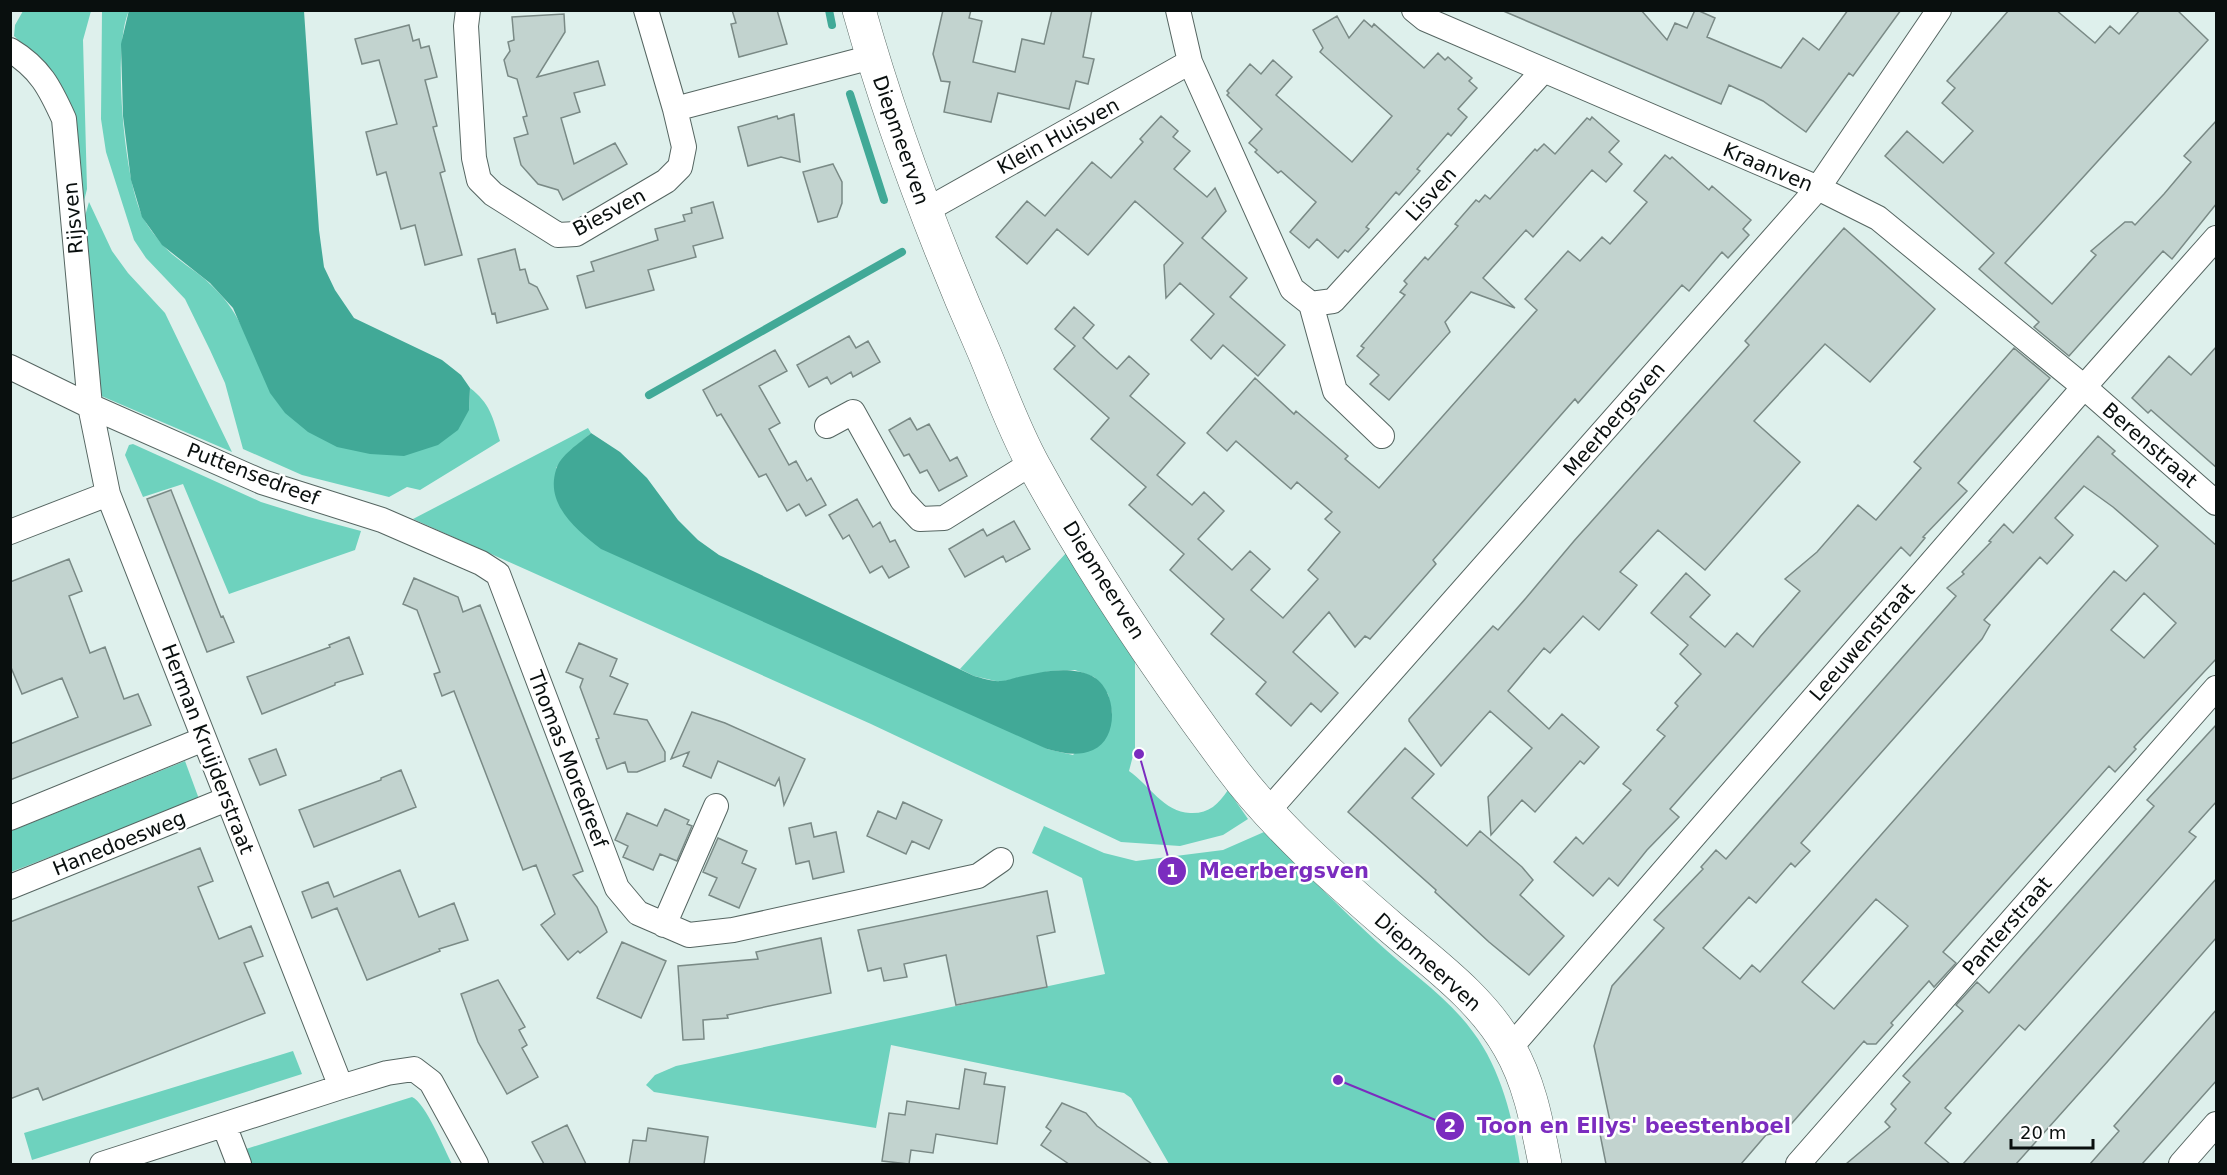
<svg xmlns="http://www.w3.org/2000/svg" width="2227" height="1175" viewBox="0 0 2227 1175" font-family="'DejaVu Sans',sans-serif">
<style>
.green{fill:#6ed2be}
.water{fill:#41a997}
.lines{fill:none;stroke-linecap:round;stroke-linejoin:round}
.stream{stroke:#41a997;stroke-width:8}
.building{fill:#c2d3cf;stroke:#7a8a86;stroke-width:1.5;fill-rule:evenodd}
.street-casing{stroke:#556561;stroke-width:26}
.secondary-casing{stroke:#556561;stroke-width:34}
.street{stroke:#fff;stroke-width:24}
.secondary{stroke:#fff;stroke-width:33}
.labels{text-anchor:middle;stroke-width:5;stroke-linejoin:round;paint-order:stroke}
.street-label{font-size:20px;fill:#090f0e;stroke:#fff}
.leader{fill:none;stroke:#7b2cbf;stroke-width:2}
.callout-dot{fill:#7b2cbf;stroke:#fff;stroke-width:2}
.mark-label{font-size:18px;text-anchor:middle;font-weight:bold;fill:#fff}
.callout-label{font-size:21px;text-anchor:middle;font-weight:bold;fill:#7b2cbf;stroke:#fff;stroke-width:5;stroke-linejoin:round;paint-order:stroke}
</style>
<rect width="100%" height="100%" fill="#def0ec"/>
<path class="green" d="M 23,11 L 91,11 L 83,40 L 87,189 L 84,201 L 72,111 L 31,52 L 14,36 L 15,25 Z
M 102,11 L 129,11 C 112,46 124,182 143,217 C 147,226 155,235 161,243 C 175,260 195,269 210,284 C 232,304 240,322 252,348 L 469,410 L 470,388 C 490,403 493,418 500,441 L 420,490 L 407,487 L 389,497 L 302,475 L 243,449 L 225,383 L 210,350 L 185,299 L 146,258 L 134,240 L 106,152 L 101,119 Z
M 89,202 L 112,251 L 128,273 L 165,313 L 232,452 L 99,395 L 85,216 Z
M 588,428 L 591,433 L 567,454 L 556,468 L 1047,749 L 1073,755 L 1112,713 L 1108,694 L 1094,677 L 1075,670 L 1050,671 L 1000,682 L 974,676 L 960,669 L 1067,552 L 1087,589 L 1135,660 L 1135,748 L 1129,771 C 1149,785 1164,812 1190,813 C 1208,814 1218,805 1228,790 L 1248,819 L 1223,835 L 1180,846 L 1121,842 L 871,724 L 413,519 Z
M 133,444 L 261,502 L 309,517 L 361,531 L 355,550 L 229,594 L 183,484 L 143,497 L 125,455 L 129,445 Z
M 185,761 L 199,799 L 11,872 L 11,831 Z
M 1044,826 L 1104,853 L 1136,861 L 1223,850 L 1264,832 C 1301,868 1338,906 1376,941 C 1408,971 1447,996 1473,1032 C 1501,1069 1513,1119 1520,1164 L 1169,1164 L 1131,1098 L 1124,1093 L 891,1045 L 876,1128 L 654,1092 L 646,1085 L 655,1075 L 676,1066 L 1105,974 L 1082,878 L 1032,853 Z
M 293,1051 L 302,1074 L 32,1160 L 24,1133 Z
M 412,1097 C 426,1103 444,1149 452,1164 L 252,1164 L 246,1149 Z"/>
<path class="water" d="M 129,10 L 304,11 L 319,230 L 324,267 L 335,290 L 354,318 L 442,360 L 461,375 L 470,388 L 469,410 L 458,430 L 438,445 L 404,456 L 370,454 L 337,447 L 308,432 L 285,413 L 270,393 L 233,308 L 210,283 L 162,245 L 142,217 L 131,180 L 123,116 L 121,44 Z
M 591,433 L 620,452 L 647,478 L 678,520 L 698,540 L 719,555 L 974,676 C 982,678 993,682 1001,681 C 1008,681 1016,677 1023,676 C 1045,671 1071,666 1092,676 C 1117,689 1120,738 1093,750 C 1077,757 1063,753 1047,749 L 601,549 C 577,530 545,505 556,470 C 560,455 580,443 591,433 Z"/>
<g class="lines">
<path class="stream" d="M 829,10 L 832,25
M 850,94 L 884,200
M 649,395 L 902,252"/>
</g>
<path class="building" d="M 732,10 L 777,10 L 787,44 L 739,57 L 731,24 L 736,23 Z
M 943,10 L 971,10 L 969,18 L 982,21 L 973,62 L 1015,72 L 1022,39 L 1044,44 L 1052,10 L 1092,10 L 1083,57 L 1094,59 L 1088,84 L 1076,81 L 1069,109 L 998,93 L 991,122 L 944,112 L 950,82 L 941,81 L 933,54 Z
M 1501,10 L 1641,10 L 1667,40 L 1675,23 L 1687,28 L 1695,10 L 1697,10 L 1715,18 L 1707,37 L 1781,68 L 1803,38 L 1819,50 L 1848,10 L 1901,10 L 1853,76 L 1849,73 L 1806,132 L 1763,101 L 1729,85 L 1721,104 Z
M 2009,10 L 2056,10 L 2095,43 L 2110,26 L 2119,34 L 2140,10 L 2177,10 L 2208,40 L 2005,263 L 2052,304 L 2096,255 L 2091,251 L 2125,222 L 2132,222 L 2135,225 L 2164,194 L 2191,162 L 2184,156 L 2217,120 L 2217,203 L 2172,259 L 2163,251 L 2069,356 L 2034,327 L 2039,322 L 1979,269 L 1994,253 L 1885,156 L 1907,131 L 1943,163 L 1973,131 L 1942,103 L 1955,88 L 1947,81 Z
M 564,14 L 565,32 L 537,77 L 598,61 L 605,85 L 574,93 L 580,112 L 561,118 L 574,164 L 615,143 L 627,164 L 563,200 L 558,190 L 538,184 L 521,165 L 514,138 L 528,134 L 523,117 L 527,116 L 517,79 L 508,76 L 504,60 L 510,51 L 508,42 L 514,40 L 512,17 Z
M 1337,16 L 1349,38 L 1364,20 L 1372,27 L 1374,24 L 1424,68 L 1438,53 L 1445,60 L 1448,57 L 1472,78 L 1469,81 L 1477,88 L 1458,109 L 1467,117 L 1451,136 L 1448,133 L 1417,169 L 1420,171 L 1399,195 L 1396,192 L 1366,227 L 1369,229 L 1348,252 L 1345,250 L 1338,258 L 1317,239 L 1309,248 L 1290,232 L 1316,202 L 1281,171 L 1278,173 L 1255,152 L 1257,150 L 1249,143 L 1262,129 L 1227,95 L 1229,93 L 1227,91 L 1250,64 L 1261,74 L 1273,60 L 1292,77 L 1276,95 L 1352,162 L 1392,116 L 1320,52 L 1323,48 L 1313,30 Z
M 409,25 L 413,41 L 419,39 L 421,48 L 429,46 L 437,77 L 425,80 L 437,126 L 433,127 L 445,171 L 440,173 L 462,255 L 425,265 L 415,225 L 401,229 L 386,172 L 377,175 L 366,132 L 397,124 L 379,60 L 362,64 L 355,39 Z
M 794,114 L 800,162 L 781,157 L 748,166 L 738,127 L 777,116 L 778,119 Z
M 1161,116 L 1178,131 L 1173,137 L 1190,151 L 1174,169 L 1207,197 L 1215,188 L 1226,211 L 1202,238 L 1247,278 L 1230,297 L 1285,345 L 1258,376 L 1223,345 L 1211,359 L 1191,340 L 1214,314 L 1180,283 L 1166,298 L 1164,265 L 1183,243 L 1135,201 L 1088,255 L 1057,229 L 1027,264 L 996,237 L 1027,201 L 1045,216 L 1092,162 L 1111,178 L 1143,142 L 1140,139 Z
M 1592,117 L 1619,141 L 1609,152 L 1622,164 L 1606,182 L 1592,170 L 1533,237 L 1526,230 L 1483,278 L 1515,308 L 1471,292 L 1445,322 L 1450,332 L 1389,400 L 1370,384 L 1379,375 L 1357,356 L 1364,348 L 1361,346 L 1405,295 L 1400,292 L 1407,284 L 1404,281 L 1425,257 L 1428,260 L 1458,226 L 1455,224 L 1476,200 L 1479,202 L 1485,195 L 1490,199 L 1535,149 L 1537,151 L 1544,144 L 1555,154 L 1587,118 L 1590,120 Z
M 1665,155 L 1670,159 L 1672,157 L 1709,190 L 1712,186 L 1751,220 L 1743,229 L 1749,235 L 1728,258 L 1722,252 L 1689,291 L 1682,285 L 1578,403 L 1575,399 L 1433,560 L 1436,564 L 1370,639 L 1365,636 L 1355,647 L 1329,612 L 1293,652 L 1338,693 L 1321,712 L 1311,703 L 1291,726 L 1256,694 L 1266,682 L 1211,634 L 1224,619 L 1170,570 L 1184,554 L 1129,505 L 1146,487 L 1091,439 L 1109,418 L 1054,369 L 1075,346 L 1055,329 L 1074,307 L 1094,325 L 1083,338 L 1100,354 L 1117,369 L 1129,356 L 1149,374 L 1130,396 L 1185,443 L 1157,475 L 1192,505 L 1204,492 L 1224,511 L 1198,539 L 1232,570 L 1250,551 L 1270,569 L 1251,590 L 1283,618 L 1318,579 L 1308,570 L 1340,532 L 1325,519 L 1332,512 L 1297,482 L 1291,489 L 1236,441 L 1227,451 L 1207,433 L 1255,378 L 1294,414 L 1296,411 L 1348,456 L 1345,459 L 1379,488 L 1537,310 L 1525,299 L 1568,251 L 1580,261 L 1602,237 L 1610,244 L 1647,202 L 1634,191 Z
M 833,164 L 842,182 L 842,203 L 837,217 L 818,222 L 803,172 Z
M 713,202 L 723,238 L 693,246 L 696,257 L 648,270 L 654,290 L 586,308 L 577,276 L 594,271 L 591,262 L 658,240 L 655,229 L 685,221 L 683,215 L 692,213 L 691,208 Z
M 1844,228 L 1935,309 L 1870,382 L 1825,344 L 1754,421 L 1800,462 L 1705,570 L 1658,530 L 1620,572 L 1637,585 L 1599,630 L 1583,616 L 1550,653 L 1544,648 L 1508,691 L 1549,729 L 1562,714 L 1599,747 L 1584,764 L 1580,761 L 1535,812 L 1522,800 L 1491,835 L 1488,797 L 1532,748 L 1490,711 L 1441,766 L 1409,721 L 1409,719 L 1493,626 L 1498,630 L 1526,598 L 1574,541 L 1749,345 L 1745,341 Z
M 515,249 L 520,270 L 525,269 L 529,283 L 537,287 L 548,309 L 497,323 L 495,313 L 492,314 L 478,259 Z
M 849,336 L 856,348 L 868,341 L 880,362 L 853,377 L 851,372 L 831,384 L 827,377 L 809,387 L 797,365 Z
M 2217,346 L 2217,468 L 2151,410 L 2148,413 L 2132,398 L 2169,356 L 2191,375 Z
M 2014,348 L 2050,378 L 1958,483 L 1967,491 L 1923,537 L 1925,538 L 1910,556 L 1901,547 L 1670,809 L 1679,817 L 1647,850 L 1618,886 L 1609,878 L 1593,896 L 1554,862 L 1576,837 L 1583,844 L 1631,790 L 1623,784 L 1665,736 L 1657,730 L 1678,706 L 1675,703 L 1701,674 L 1680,654 L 1688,645 L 1651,613 L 1686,573 L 1710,595 L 1690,617 L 1725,647 L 1737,633 L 1753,647 L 1760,637 L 1800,591 L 1785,579 L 1817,552 L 1858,505 L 1876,520 L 1921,468 L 1914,462 Z
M 775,350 L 787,371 L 759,386 L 780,423 L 769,429 L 789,465 L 796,461 L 807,481 L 811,478 L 826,505 L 806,516 L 799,504 L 787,511 L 766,474 L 759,477 L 721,414 L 717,416 L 703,390 Z
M 910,418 L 917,430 L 929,424 L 950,461 L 957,457 L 967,476 L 939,491 L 927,470 L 920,473 L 909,454 L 904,456 L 889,430 Z
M 2098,436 L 2115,451 L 2112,454 L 2217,546 L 2217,658 L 2134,747 L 2136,749 L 2115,772 L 2109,766 L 1943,952 L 1956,963 L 1934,987 L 1929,981 L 1891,1023 L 1893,1025 L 1876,1044 L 1867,1044 L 1864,1041 L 1785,1131 L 1766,1135 L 1741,1164 L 1606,1164 L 1598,1124 L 1610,1121 L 1594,1046 L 1612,986 L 1664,928 L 1654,920 L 1703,869 L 1701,867 L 1716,850 L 1726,859 L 1956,596 L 1947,588 L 1964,574 L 1962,572 L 1991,542 L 1989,541 L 2004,524 L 2013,533 ZM 2084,486 L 2113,507 L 2158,546 L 2126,581 L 2114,571 L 1760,972 L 1752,965 L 1740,979 L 1703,948 L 1749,897 L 1756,903 L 1791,863 L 1795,867 L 1810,851 L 1801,843 L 1982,639 L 1990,625 L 1984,620 L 2040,557 L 2047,564 L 2073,535 L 2055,518 ZM 2144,593 L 2176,623 L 2144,658 L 2111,630 ZM 1876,899 L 1908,926 L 1834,1009 L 1802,982 Z
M 171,490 L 221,617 L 223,616 L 234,642 L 207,652 L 147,499 Z
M 857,499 L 873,527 L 880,522 L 890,542 L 895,540 L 909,567 L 889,578 L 882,566 L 870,573 L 849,535 L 843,539 L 829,515 Z
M 1014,521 L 1030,549 L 1006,562 L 1003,556 L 965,577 L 949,549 L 983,529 L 987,536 Z
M 69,559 L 82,591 L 69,596 L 90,653 L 105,647 L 124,699 L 138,694 L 151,725 L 10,780 L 10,744 L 78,717 L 62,678 L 22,694 L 10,665 L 10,582 Z
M 414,578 L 458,597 L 463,612 L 480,605 L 583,871 L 573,875 L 597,907 L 607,932 L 580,953 L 578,951 L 568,960 L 541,925 L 555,914 L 536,865 L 523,870 L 454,691 L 442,696 L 434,674 L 440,672 L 417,610 L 403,604 Z
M 349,637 L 363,674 L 335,683 L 335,685 L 262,714 L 247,677 L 330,647 L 329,645 Z
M 579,643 L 617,659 L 610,676 L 628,684 L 614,714 L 647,720 L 665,752 L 665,761 L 637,772 L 628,772 L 625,762 L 607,769 L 596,739 L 599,738 L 580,687 L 583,679 L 566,672 Z
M 692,712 L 725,723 L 805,759 L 784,805 L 779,778 L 775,786 L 718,761 L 711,778 L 683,766 L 689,752 L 671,759 Z
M 2217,724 L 2217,801 L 2189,832 L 2196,837 L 2025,1030 L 2019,1025 L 1945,1108 L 1951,1113 L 1925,1143 L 1950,1164 L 1846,1164 L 1890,1127 L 1885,1122 L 1896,1109 L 1891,1104 L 1910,1082 L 1903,1076 L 1963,1011 L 1956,1005 L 1977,982 L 1989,993 L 2154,806 L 2147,800 Z
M 1405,748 L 1434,774 L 1412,798 L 1467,846 L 1480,831 L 1522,867 L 1533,880 L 1520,895 L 1564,936 L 1529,975 L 1489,942 L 1435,892 L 1436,890 L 1348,812 Z
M 276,749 L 286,775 L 260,785 L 249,759 Z
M 401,770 L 416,807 L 314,847 L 299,810 L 381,780 L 381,778 Z
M 903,802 L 942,820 L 929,849 L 912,841 L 906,854 L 867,836 L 878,811 L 896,819 Z
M 665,809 L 689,820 L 687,824 L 692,826 L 677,861 L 660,854 L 653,870 L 623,857 L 628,846 L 615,840 L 627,813 L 657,826 Z
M 811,823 L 814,837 L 836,832 L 844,872 L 813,879 L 809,861 L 796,864 L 789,828 Z
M 718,838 L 747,851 L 742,863 L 756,869 L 739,908 L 709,895 L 717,878 L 703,872 Z
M 200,848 L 213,881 L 198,887 L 219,939 L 251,926 L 263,956 L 244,963 L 265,1013 L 43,1100 L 38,1088 L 10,1099 L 10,922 Z
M 400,870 L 419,917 L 454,903 L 468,940 L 439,949 L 440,951 L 367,980 L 337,908 L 312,918 L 302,892 L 328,882 L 334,897 Z
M 2217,878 L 2217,937 L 2108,1061 L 2016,1164 L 1963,1164 Z
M 1047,891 L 1055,932 L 1037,936 L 1047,987 L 956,1005 L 946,955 L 904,964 L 907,977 L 884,981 L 881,968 L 868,971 L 858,930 Z
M 821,938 L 831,993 L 727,1015 L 728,1018 L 703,1020 L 704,1039 L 683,1040 L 678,966 L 758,959 L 756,952 Z
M 622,942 L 666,961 L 641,1018 L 597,998 Z
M 498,980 L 525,1027 L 519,1030 L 527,1045 L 522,1048 L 538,1077 L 507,1094 L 478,1042 L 461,994 Z
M 2217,1009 L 2217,1080 L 2142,1164 L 2090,1164 L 2119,1131 L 2114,1126 Z
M 965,1069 L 986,1073 L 984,1084 L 1005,1087 L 997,1144 L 936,1134 L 933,1153 L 911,1150 L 909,1164 L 882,1161 L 889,1113 L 905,1115 L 907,1101 L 959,1109 Z
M 1062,1103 L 1086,1113 L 1097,1126 L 1152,1164 L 1069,1164 L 1041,1145 L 1051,1131 L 1046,1127 Z
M 567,1125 L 586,1164 L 544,1164 L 532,1142 Z
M 648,1128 L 708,1137 L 704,1164 L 629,1164 L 633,1140 L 646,1141 Z"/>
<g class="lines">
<defs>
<path id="street" d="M 468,10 L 466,26 L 474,158 L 479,180 L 493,194 L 558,235 L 576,234 L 666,181 L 680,167 L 684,147 L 675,109 L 646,10
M 1178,10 L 1190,62 L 1292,289 L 1311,304 L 1333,301 L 1543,71
M 1414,10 L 1425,19 L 1818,188 L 1878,218 L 2084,387 L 2216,503
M 10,50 C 40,68 50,88 64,119 L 90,406 L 108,494 L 341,1087
M 675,109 L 872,57
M 925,211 L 1190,62
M 1311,304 L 1335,391 L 1382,436
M 10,367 L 90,406 L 262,482 L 382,520 L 481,563 L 498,574 L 617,888 L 638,913 L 689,935 L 733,930 L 978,876 L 1001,860
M 827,426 L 853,412 L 902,500 L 920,519 L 944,518 L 1032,463
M 10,532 L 108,494
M 1268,811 L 1818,188 L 1939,10
M 10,818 L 204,739
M 10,887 L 227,799
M 664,925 L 716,806
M 1510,1048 L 2084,387 L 2216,238
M 224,1125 L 239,1164
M 102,1164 L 341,1087 L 387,1073 L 414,1069 L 431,1082 L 476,1164
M 1798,1164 L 2216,688
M 2181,1164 L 2216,1124"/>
<path id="secondary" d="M 859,10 C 892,127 935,241 984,352 C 1000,390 1014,430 1034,466 C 1091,570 1158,670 1229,765 C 1275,827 1336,880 1394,930 C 1435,965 1482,999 1509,1047 C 1530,1083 1537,1124 1545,1164"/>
</defs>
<use href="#street" class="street-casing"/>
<use href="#secondary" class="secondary-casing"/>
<use href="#street" class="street"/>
<use href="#secondary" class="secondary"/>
</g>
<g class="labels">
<g class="street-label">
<text transform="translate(1058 136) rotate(-29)" y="7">Klein Huisven</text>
<text transform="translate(901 140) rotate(71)" y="7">Diepmeerven</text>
<text transform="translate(1768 167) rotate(23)" y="7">Kraanven</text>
<text transform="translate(1431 194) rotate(-48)" y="7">Lisven</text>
<text transform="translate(609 212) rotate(-28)" y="7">Biesven</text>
<text transform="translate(73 218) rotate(-95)" y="7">Rijsven</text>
<text transform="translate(1614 419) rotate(-49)" y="7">Meerbergsven</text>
<text transform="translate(2150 445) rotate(41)" y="7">Berenstraat</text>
<text transform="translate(253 474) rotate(21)" y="7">Puttensedreef</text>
<text transform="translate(1104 580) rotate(58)" y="7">Diepmeerven</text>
<text transform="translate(1862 642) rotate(-49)" y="7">Leeuwenstraat</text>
<text transform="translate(208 749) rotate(69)" y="7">Herman Kruijderstraat</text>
<text transform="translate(568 759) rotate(69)" y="7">Thomas Moredreef</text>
<text transform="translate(119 843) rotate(-22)" y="7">Hanedoesweg</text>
<text transform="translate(2007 926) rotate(-49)" y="7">Panterstraat</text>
<text transform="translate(1428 962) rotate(42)" y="7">Diepmeerven</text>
</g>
</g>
<path class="leader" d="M1139 754L1172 871M1338 1080L1450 1126"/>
<g class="callout-dot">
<circle cx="1139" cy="754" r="6"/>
<circle cx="1338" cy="1080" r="6"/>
<circle cx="1172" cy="871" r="15"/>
<circle cx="1450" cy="1126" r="15"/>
</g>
<g class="mark-label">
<text x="1172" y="877">1</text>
<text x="1450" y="1132">2</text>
</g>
<g class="callout-label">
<text x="1284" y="878">Meerbergsven</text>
<text x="1634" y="1133">Toon en Ellys' beestenboel</text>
</g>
<rect width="2227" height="1175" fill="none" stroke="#090f0e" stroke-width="24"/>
<path d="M2011 1139v9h82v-9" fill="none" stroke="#090f0e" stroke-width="3"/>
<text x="2020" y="1139" font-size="18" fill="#090f0e" stroke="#ffffff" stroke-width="4.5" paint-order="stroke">20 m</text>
</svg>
